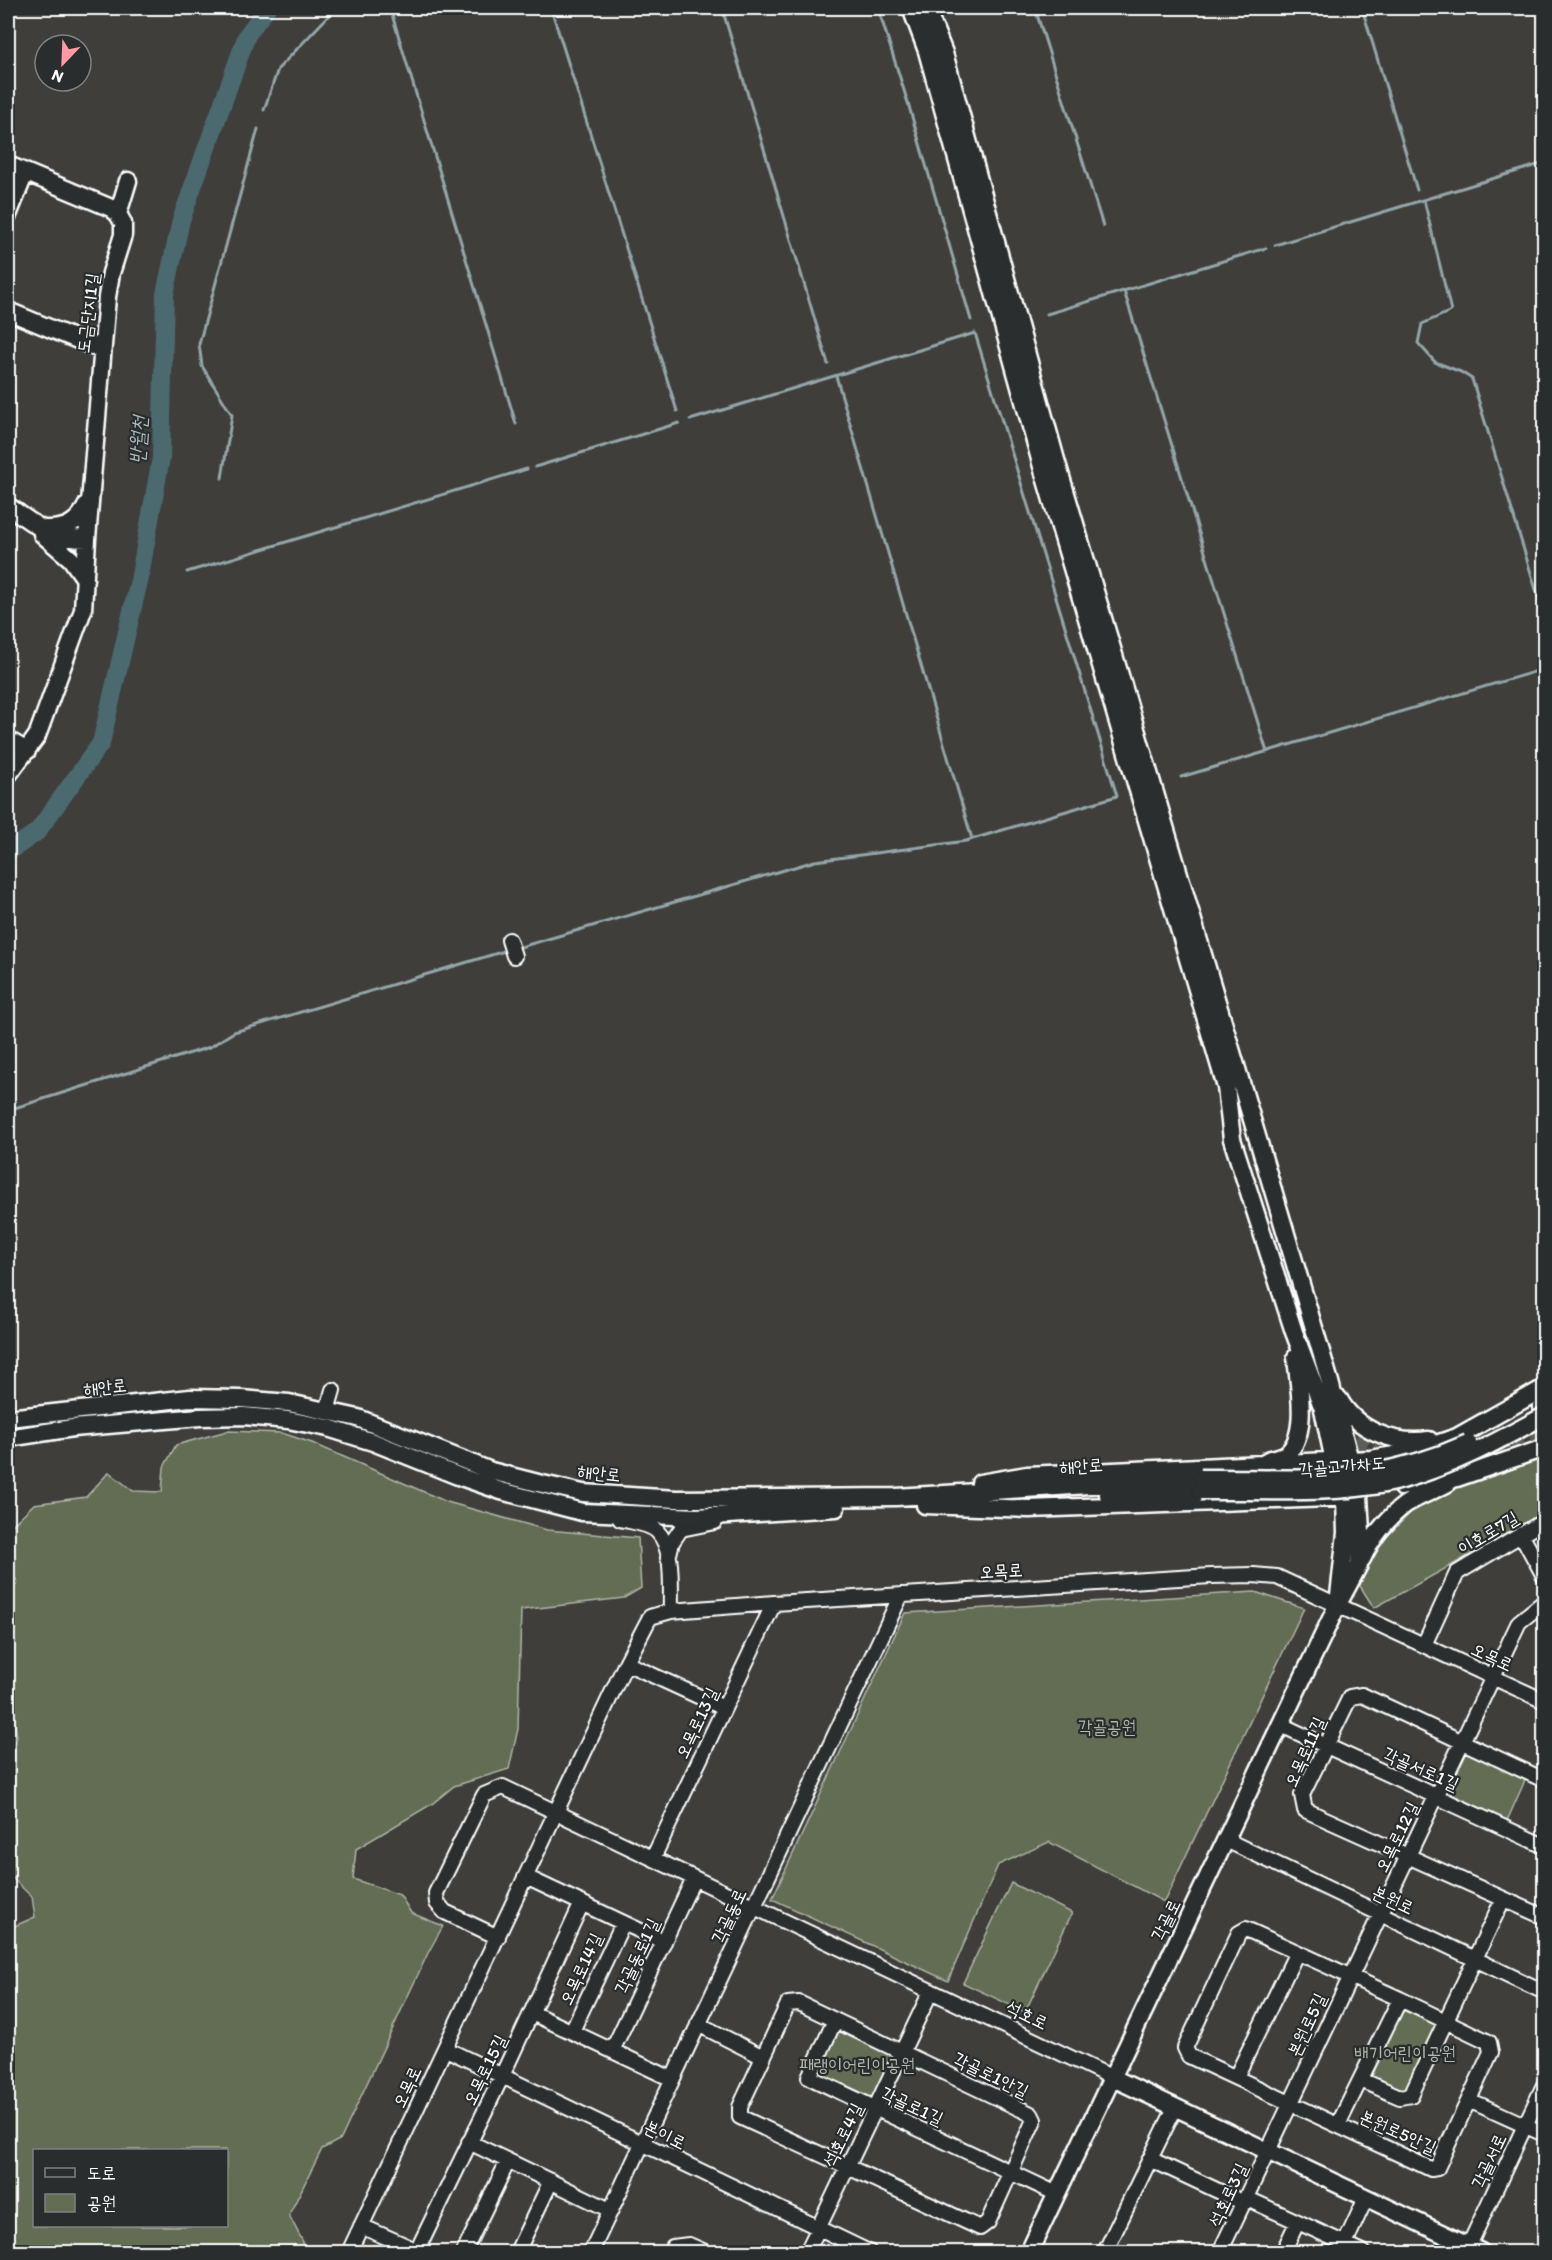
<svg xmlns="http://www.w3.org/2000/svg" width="1552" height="2260" viewBox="0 0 1552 2260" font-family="Itim,'Poor Story',sans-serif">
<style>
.green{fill:#626d53;stroke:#b0b6a9;stroke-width:1.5;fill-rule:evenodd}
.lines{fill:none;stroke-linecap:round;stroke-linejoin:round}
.stream{stroke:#94a6a9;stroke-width:3}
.river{stroke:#4c6a6f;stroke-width:18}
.minor-tunnel{stroke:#5c5b58;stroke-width:14;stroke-dasharray:14 7;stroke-linecap:butt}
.minor-casing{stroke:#fff;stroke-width:18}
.major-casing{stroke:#fff;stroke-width:21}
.minor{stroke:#2a2d2e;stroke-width:14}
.major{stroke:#2a2d2e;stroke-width:16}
.major-bridge-casing{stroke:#fff;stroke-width:21;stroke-linecap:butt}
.major-bridge{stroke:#2a2d2e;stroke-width:16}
.labels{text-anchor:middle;stroke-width:4.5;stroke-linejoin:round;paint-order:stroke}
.street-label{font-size:18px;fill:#fff;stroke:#2a2d2e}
.park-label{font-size:18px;fill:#b0b6a9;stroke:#2a2d2e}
.water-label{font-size:20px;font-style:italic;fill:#aebcbe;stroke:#2a2d2e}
</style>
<rect width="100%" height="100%" fill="#3f3e3b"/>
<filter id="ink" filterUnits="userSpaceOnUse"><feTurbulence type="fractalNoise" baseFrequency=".0167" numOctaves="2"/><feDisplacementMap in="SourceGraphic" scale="12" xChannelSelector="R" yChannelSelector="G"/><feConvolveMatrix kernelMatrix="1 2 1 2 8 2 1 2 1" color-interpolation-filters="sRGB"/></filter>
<g filter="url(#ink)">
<path class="green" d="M 227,1431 L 282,1433 L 312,1443 L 447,1502 L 547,1530 L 638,1538 L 641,1588 L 624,1598 L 521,1610 L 518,1729 L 509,1769 L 454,1786 L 432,1804 L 356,1849 L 353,1879 L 400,1895 L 411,1913 L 443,1926 L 428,1953 L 341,2139 L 322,2149 L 289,2215 L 303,2242 L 299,2252 L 8,2252 L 8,1929 L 35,1917 L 32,1897 L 8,1874 L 8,1768 L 17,1737 L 8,1678 L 8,1594 L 18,1583 L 8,1565 L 8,1529 L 34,1504 L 86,1497 L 109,1472 L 133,1491 L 162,1492 L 164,1467 L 176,1445 ZM 226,2150 L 226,2226 L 34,2226 L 34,2150 Z
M 1544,1454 L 1544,1514 L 1374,1608 L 1360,1586 L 1371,1553 L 1418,1505 L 1506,1467 Z
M 1255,1592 L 1304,1608 L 1164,1902 L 1049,1842 L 998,1865 L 948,1981 L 772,1899 L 905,1613 Z
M 1468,1750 L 1527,1776 L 1506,1823 L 1447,1797 L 1445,1792 L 1464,1752 Z
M 1011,1883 L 1072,1913 L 1025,2012 L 963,1983 Z
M 1405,2011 L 1437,2025 L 1406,2095 L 1374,2081 L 1372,2076 L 1400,2013 Z
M 843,2029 L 895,2056 L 875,2100 L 871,2102 L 819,2075 L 838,2031 Z"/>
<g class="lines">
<path class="stream" d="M 390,8 L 516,424
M 551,8 L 677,411
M 722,8 L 828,364
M 878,8 L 908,103 L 971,320
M 1035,8 L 1103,226
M 1362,8 L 1417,190
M 264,110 L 278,69 L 336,8
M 1424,200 L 1451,311 L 1422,324 L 1418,343 L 1435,362 L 1461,372 L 1472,379 L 1544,616
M 1275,245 L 1544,163
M 1124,291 L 1267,752
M 1047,314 L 1266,248
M 836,376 L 972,839
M 535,467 L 679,423
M 222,478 L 232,415 L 202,366 L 199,344 L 258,129
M 187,572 L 527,469
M 1181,777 L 1544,669
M 517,948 L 815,861 L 966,841 L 1117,796 L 975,333 L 690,420
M 8,1110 L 210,1047 L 234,1032 L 508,950"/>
<path class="river" d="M 8,852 L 37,832 L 101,743 L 139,581 L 161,458 L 165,294 L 181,220 L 247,35 L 267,8"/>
<path class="minor-tunnel" d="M 1301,1324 L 1314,1365
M 1340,1424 L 1342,1428 L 1368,1448 L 1390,1458
M 1471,1460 L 1544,1436"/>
<defs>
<path id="minor" d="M 509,940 L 514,956
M 327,1411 L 333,1390
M 620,1519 C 632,1522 648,1523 657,1531 C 675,1549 670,1587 671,1611
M 1521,1534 L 1544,1576
M 668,1558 L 672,1542 L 681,1529 L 715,1522
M 1424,1645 L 1457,1573 L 1544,1521
M 626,1663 L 724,1708
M 1281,1725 L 1544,1846
M 1544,1780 L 1362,1695 L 1350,1697 L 1302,1795 L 1305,1810 L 1544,1917
M 1226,1840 L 1544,1992
M 653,1858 L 774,1603
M 526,1877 L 664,1942
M 1246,1929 L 1400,1999 L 1489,2042 L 1491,2052 L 1437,2168 L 1431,2169 L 1189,2056 L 1185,2048 L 1239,1933 Z
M 498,1937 L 445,1912 L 437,1903 L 436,1893 L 484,1795 L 503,1787 L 1111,2077
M 799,2003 L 1031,2114 L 1034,2120 L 988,2222 L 980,2228 L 740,2117 L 740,2107 L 788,2004 Z
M 532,2013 L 672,2079
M 835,2020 L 809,2077 L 1057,2194
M 698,2024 L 763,2057
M 572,2031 L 623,1923
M 446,2049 L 869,2252
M 612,2051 L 694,1878
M 1236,2077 L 1297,1952
M 1361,2080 L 1400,2097 L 1411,2095 L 1503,1899
M 1469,2100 L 1544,2134
M 1338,2125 L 1400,1999
M 469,2142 L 610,2210
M 1150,2159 L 1175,2108
M 1246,2198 L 1363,2252
M 361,2226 L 420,2252
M 417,2251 L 502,2076 L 582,1903
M 349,2252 L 626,1663 L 650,1617 L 671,1611 L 774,1603 L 1211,1576 L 1253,1575 L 1277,1577 L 1544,1701
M 464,2252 L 508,2161
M 517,2252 L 551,2181
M 591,2252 L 901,1595
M 670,2252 L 673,2247 L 689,2245 L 705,2252
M 807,2252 L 931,1991
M 1105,2252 L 1150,2159 L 1244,2203
M 1220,2252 L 1519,1622 L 1544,1602
M 1283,2252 L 1297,2223
M 1341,2252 L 1366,2198
M 1466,2252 L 1544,2085"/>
<path id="major" d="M 911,8 L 927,51 L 1043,470 L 1226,1087 L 1232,1139 L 1294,1332 L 1323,1409 L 1334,1461 L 1345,1498 L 1346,1533 L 1339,1596
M 926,8 L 944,53 L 1056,460 L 1330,1382 L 1359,1496 L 1361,1532 L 1359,1565 L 1338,1604 L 1029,2252
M 8,165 L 111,208 L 118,214 L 123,223 L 123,235 L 111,273 L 107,297 L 87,539 L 83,610 L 37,736 L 8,775
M 118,214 L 128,181
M 8,215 L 25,173
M 8,311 L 102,350
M 8,506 C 39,527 47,538 87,539
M 45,529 C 67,530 79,522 88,503
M 42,534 L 71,559 L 85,579
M 8,740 L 27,751
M 1339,1399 C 1356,1430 1394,1445 1429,1440
M 1541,1406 L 1544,1404
M 8,1418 L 190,1398 L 241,1399 L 289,1403 L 358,1418 L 491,1471 L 538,1483 L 583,1493 L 676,1499 L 896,1497 L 1201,1478
M 8,1438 L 73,1428 L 200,1417 L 244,1416 L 288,1420 L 328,1428 L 373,1442 L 458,1476 L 501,1491 L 582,1512 L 697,1517 L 836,1508
M 1268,1460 C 1273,1458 1282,1457 1286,1454 C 1310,1436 1298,1382 1296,1357
M 980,1483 L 1027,1475 L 1371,1459 L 1412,1452 L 1457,1437 L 1544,1388
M 1401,1487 L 1435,1480 L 1457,1478 L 1544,1448
M 1108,1495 L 1200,1491
M 925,1505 L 1029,1509 L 1355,1497
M 1362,1559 C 1371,1539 1388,1517 1406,1504 C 1419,1496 1435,1490 1448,1483
M 1111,2077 L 1481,2252"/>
</defs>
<use href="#minor" class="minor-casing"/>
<use href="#major" class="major-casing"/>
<use href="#minor" class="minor"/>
<use href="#major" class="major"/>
<defs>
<path id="major-bridge" d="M 1201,1478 C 1255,1477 1313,1482 1367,1473 C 1401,1468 1437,1457 1468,1443
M 1200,1491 C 1261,1490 1343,1496 1402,1480 C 1453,1466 1498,1441 1544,1416"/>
</defs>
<use href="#major-bridge" class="major-bridge-casing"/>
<use href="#major-bridge" class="major-bridge"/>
</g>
</g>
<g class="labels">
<g class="street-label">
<text transform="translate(88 313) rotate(-83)" y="6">도금단지1길</text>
<text transform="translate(105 1387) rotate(-6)" y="6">해안로</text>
<text transform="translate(1081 1466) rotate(-4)" y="6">해안로</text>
<text transform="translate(1342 1466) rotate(-5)" y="6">각골고가차도</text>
<text transform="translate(599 1473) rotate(6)" y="6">해안로</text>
<text transform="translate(1488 1533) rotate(-31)" y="6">이호로7길</text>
<text transform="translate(1001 1571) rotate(-3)" y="6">오목로</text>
<text transform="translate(1492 1657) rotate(25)" y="6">오목로</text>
<text transform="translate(697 1723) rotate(-65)" y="6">오목로13길</text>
<text transform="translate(1305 1752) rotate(-66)" y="6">오목로11길</text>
<text transform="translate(1421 1769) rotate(24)" y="6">각골서로1길</text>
<text transform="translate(1397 1837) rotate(-64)" y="6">오목로12길</text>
<text transform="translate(1393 1900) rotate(25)" y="6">본원로</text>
<text transform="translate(729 1916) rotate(-65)" y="6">각골동로</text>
<text transform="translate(1166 1920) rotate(-64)" y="6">각골로</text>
<text transform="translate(637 1956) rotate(-65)" y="6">각골동로1길</text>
<text transform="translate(581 1969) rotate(-65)" y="6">오목로14길</text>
<text transform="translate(1027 2015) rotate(26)" y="6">석호로</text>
<text transform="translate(1307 2025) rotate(-65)" y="6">본원로5길</text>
<text transform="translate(485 2070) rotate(-64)" y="6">오목로15길</text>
<text transform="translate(991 2075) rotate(26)" y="6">각골로1안길</text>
<text transform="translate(407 2087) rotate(-65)" y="6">오목로</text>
<text transform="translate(912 2106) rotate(25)" y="6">각골로1길</text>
<text transform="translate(1398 2132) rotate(24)" y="6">본원로5안길</text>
<text transform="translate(665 2135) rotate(26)" y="6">본이로</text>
<text transform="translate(843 2135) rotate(-64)" y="6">석호로4길</text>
<text transform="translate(1489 2161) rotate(-65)" y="6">각골서로</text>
<text transform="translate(1228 2195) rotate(-65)" y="6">석호로3길</text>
</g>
<g class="park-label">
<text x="1107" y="1733">각골공원</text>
<text x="1405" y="2059">배기어린이공원</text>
<text x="857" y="2071">패랭이어린이공원</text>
</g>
<g class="water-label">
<text transform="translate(138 440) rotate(-86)" y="7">반월천</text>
</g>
</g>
<rect width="1552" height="2260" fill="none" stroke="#2a2d2e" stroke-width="30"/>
<rect x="15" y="15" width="1522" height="2230" fill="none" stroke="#fff" stroke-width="2" filter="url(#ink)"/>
<rect x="33" y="2149" width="195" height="78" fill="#2a2d2e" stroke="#7f8182" stroke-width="1.5"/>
<rect x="45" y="2168" width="30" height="9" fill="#2a2d2e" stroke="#7f8182" stroke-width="1.5"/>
<text x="87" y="2179" font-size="18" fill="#ffffff">도로</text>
<rect x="45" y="2194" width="30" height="18" fill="#626d53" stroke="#7f8182" stroke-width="1.5"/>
<text x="87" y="2209" font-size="18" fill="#ffffff">공원</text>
<g transform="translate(63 63) rotate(203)"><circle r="28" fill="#2a2d2e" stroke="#7f8182" stroke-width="1.5"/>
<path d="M0-4.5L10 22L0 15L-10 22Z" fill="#ff9aa2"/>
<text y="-9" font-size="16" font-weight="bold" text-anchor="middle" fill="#ffffff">N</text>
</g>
</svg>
